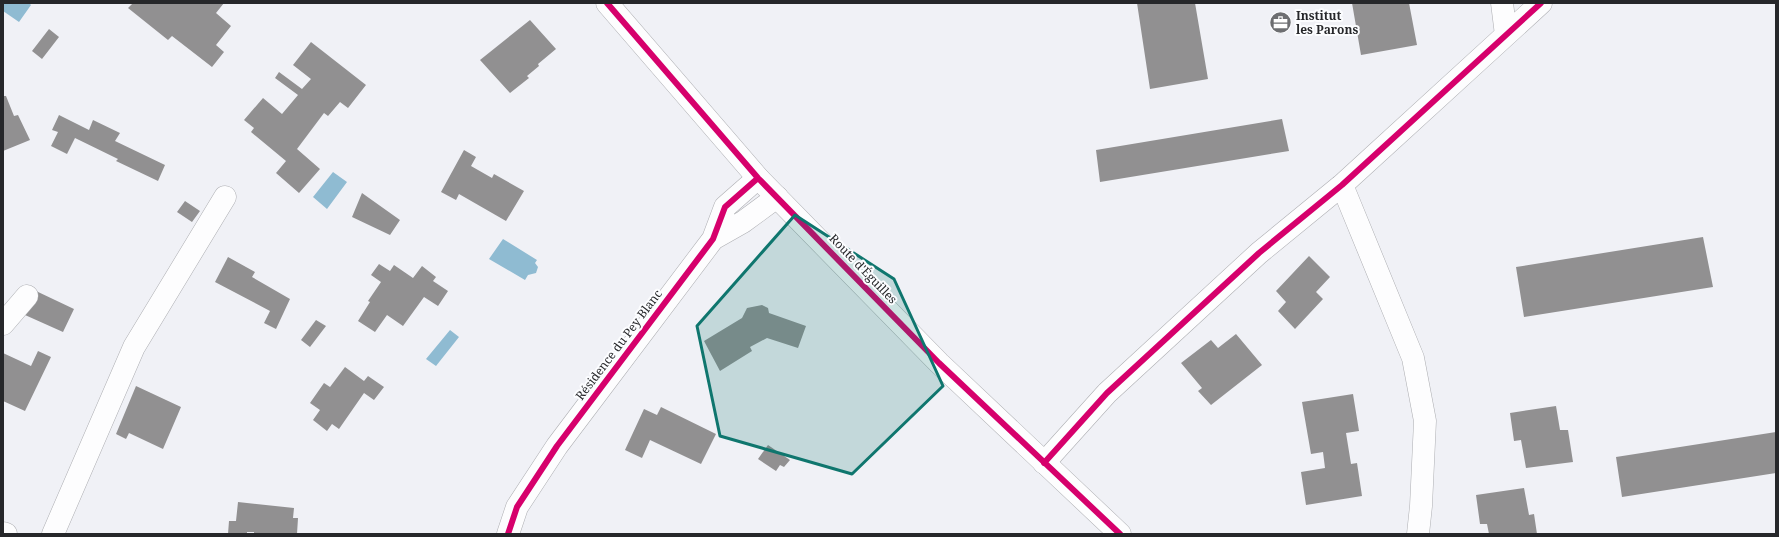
<svg xmlns="http://www.w3.org/2000/svg" width="1779" height="537" viewBox="0 0 1779 537" font-family="'Noto Serif',serif">
<style>
.water{fill:#8fbbd2}
.building{fill:#919091}
.lines{fill:none;stroke-linecap:round;stroke-linejoin:round}
.street-casing{stroke:#adaeb2;stroke-width:23}
.secondary-casing{stroke:#adaeb2;stroke-width:23}
.street{stroke:#fdfdfe;stroke-width:22}
.secondary{stroke:#fdfdfe;stroke-width:22}
.cycleway-casing{stroke:#fcfdff;stroke-width:8}
.cycleway{stroke:#d6006c;stroke-width:6}
.marked{fill:#0f766e;fill-opacity:0.2;stroke:#0f766e;stroke-width:3;stroke-linejoin:round}
.labels{text-anchor:middle;stroke-width:4;stroke-linejoin:round;paint-order:stroke}
.poi-label{font-size:12px;font-weight:bold;fill:#26272a;stroke:#fcfdff;text-anchor:start}
.street-label{font-size:12px;fill:#26272a;stroke:#fcfdff}
</style>
<rect width="100%" height="100%" fill="#f0f1f6"/>
<path class="water" d="M 3,3 L 29,3 L 31,5 L 19,22 L 3,11 Z
M 333,172 L 347,182 L 327,209 L 313,197 Z
M 503,239 L 537,260 L 535,263 L 538,267 L 536,273 L 528,275 L 525,280 L 489,259 Z
M 450,330 L 459,337 L 436,366 L 426,359 Z"/>
<path class="building" d="M 133,3 L 224,3 L 216,13 L 231,26 L 216,45 L 224,52 L 212,67 L 172,36 L 168,40 L 128,8 Z
M 1137,3 L 1195,3 L 1208,79 L 1150,89 Z
M 1352,3 L 1409,3 L 1417,45 L 1361,55 Z
M 530,20 L 556,49 L 538,64 L 539,66 L 527,76 L 529,78 L 510,93 L 480,60 Z
M 49,29 L 59,37 L 42,59 L 32,51 Z
M 311,42 L 366,85 L 348,108 L 340,102 L 328,116 L 324,113 L 297,149 L 320,169 L 299,193 L 276,173 L 286,161 L 251,132 L 254,128 L 244,120 L 263,98 L 282,114 L 298,95 L 275,78 L 279,72 L 302,89 L 311,79 L 293,65 Z
M 3,96 L 6,96 L 14,116 L 18,115 L 30,140 L 3,151 Z
M 59,115 L 89,130 L 93,120 L 120,133 L 115,141 L 165,165 L 158,181 L 116,161 L 118,159 L 75,138 L 67,154 L 51,146 L 58,132 L 52,130 Z
M 1282,119 L 1289,151 L 1100,182 L 1096,150 Z
M 464,150 L 476,157 L 471,166 L 492,178 L 494,174 L 524,191 L 506,221 L 459,194 L 456,200 L 441,192 Z
M 362,193 L 400,220 L 390,235 L 352,217 Z
M 185,201 L 200,211 L 192,222 L 177,212 Z
M 1703,237 L 1713,287 L 1524,317 L 1516,267 Z
M 1309,256 L 1330,277 L 1316,292 L 1323,299 L 1295,329 L 1278,311 L 1286,302 L 1276,291 Z
M 228,257 L 255,272 L 252,277 L 290,299 L 276,329 L 264,323 L 270,311 L 215,282 Z
M 379,264 L 390,271 L 394,265 L 413,278 L 422,266 L 436,277 L 433,281 L 448,291 L 438,306 L 424,297 L 403,326 L 387,315 L 375,332 L 358,321 L 370,302 L 368,301 L 381,282 L 371,275 Z
M 36,291 L 74,309 L 63,332 L 25,315 Z
M 762,305 L 768,308 L 769,313 L 806,326 L 798,348 L 767,338 L 750,347 L 752,351 L 720,371 L 704,341 L 742,318 L 747,308 Z
M 316,320 L 326,326 L 310,347 L 301,340 Z
M 1236,334 L 1262,365 L 1211,405 L 1198,391 L 1202,388 L 1181,363 L 1211,340 L 1218,348 Z
M 38,351 L 51,357 L 25,411 L 3,401 L 3,353 L 31,366 Z
M 345,367 L 364,381 L 368,376 L 384,387 L 374,400 L 364,393 L 339,429 L 332,424 L 327,431 L 313,420 L 320,410 L 310,403 L 324,383 L 330,387 Z
M 136,386 L 181,407 L 163,449 L 129,433 L 126,439 L 116,434 Z
M 1353,394 L 1359,431 L 1346,433 L 1351,464 L 1357,463 L 1362,496 L 1306,505 L 1301,472 L 1325,468 L 1323,452 L 1311,454 L 1302,402 Z
M 1556,406 L 1560,430 L 1568,430 L 1573,462 L 1526,468 L 1521,440 L 1514,441 L 1510,413 Z
M 661,407 L 716,434 L 701,464 L 650,440 L 642,458 L 625,450 L 644,409 L 657,415 Z
M 1776,432 L 1776,473 L 1622,497 L 1616,457 Z
M 768,445 L 790,460 L 784,467 L 780,465 L 776,471 L 758,459 Z
M 1524,488 L 1529,515 L 1534,514 L 1537,534 L 1489,534 L 1487,524 L 1480,524 L 1476,495 Z
M 238,502 L 294,508 L 293,518 L 298,518 L 297,534 L 254,534 L 254,532 L 247,532 L 247,534 L 228,534 L 229,521 L 236,521 Z"/>
<g class="lines">
<defs>
<path id="street" d="M 1502,3 L 1506,35
M 1342,185 L 1413,358 L 1425,421 L 1421,506 L 1418,534
M 713,239 L 743,222 L 777,197
M 3,324 L 27,296
M 1044,463 L 1107,393 L 1259,253 L 1342,185 L 1541,3
M 3,533 L 6,534
M 53,534 L 134,347 L 225,197
M 508,534 L 517,507 L 557,446 L 713,239 L 725,207 L 758,178"/>
<path id="secondary" d="M 607,3 L 758,178 L 939,363 L 1120,534"/>
</defs>
<use href="#street" class="street-casing"/>
<use href="#secondary" class="secondary-casing"/>
<use href="#street" class="street"/>
<use href="#secondary" class="secondary"/>
<defs>
<path id="cycleway" d="M 607,3 L 758,178 L 939,363 L 1120,534
M 1044,463 L 1107,393 L 1259,253 L 1342,185 L 1541,3
M 508,534 L 517,507 L 557,446 L 713,239 L 725,207 L 758,178"/>
</defs>
<use href="#cycleway" class="cycleway-casing"/>
<use href="#cycleway" class="cycleway"/>
</g>
<path class="marked" d="M 795,215 L 894,279 L 943,386 L 852,474 L 720,436 L 697,326 Z"/>
<defs>
<symbol id="office-disc" viewBox="-11 -11 22 22"><circle r="9.5" fill="#6d6e71" stroke="#fcfdff"/><path d="M-6-3h4V-5.5h4V-3h4V5H-6ZM-1-4.5V-3h2v-1.5ZM-6 0V1H6V0Z" fill="#fff"/></symbol>
</defs>
<g fill-rule="evenodd">
<use href="#office-disc" x="1268" y="10" width="25" height="25"/>
</g>
<g class="labels">
<g class="poi-label">
<text x="1296" y="20">Institut<tspan x="1296" dy="14">les Parons</tspan></text>
</g>
<g class="street-label">
<text transform="translate(863 269) rotate(46)" y="4">Route d'Éguilles</text>
<text transform="translate(619 345) rotate(-53)" y="4">Résidence du Pey Blanc</text>
</g>
</g>
<rect width="1779" height="537" fill="none" stroke="#26272a" stroke-width="8"/>
</svg>
